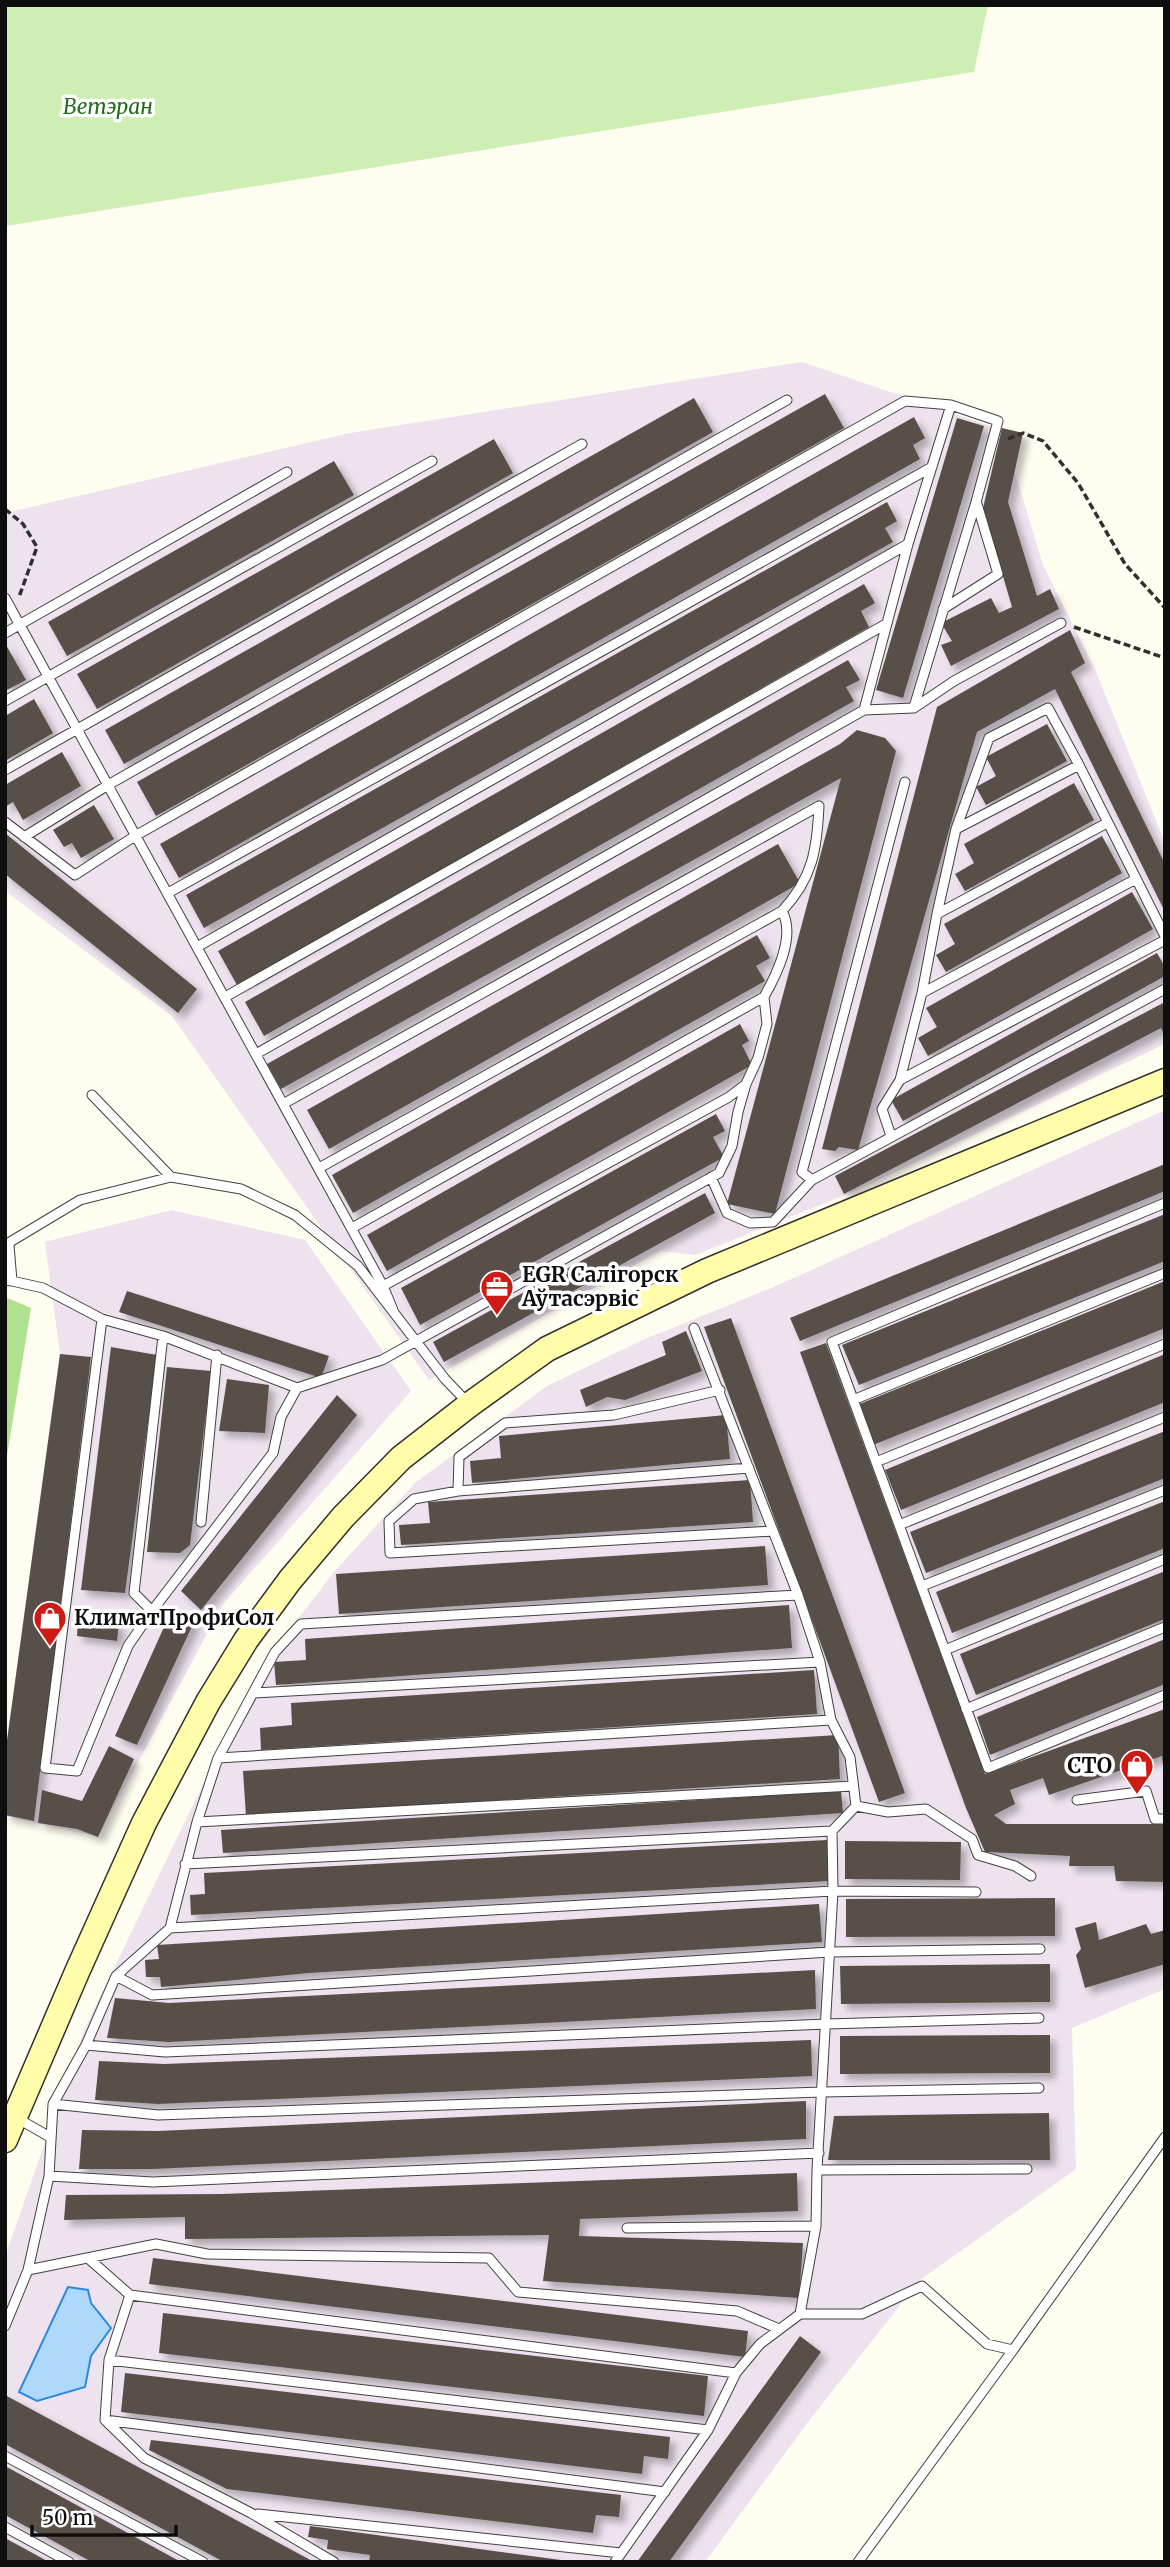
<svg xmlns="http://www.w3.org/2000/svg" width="1170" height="2567" viewBox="0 0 1170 2567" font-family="Merriweather,serif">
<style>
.industrial{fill:#ede2ee}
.green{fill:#ceeeb4}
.forest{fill:#afe191}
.water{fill:#aed9fd;stroke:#2d89dc;stroke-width:2}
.building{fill:#585049;filter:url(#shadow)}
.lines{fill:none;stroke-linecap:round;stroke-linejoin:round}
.service-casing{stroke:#414141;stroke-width:11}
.secondary-casing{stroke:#303030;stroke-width:27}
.path{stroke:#303030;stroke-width:3.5;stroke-dasharray:7 3.5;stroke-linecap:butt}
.service{stroke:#fff;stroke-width:9}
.secondary{stroke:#fffcaa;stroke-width:24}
.labels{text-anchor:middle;stroke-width:7;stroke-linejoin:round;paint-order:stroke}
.park-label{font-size:21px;font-style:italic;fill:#226d17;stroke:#fff}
.poi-label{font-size:21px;font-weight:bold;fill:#0e0e0e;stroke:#fff;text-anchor:start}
</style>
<defs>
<filter id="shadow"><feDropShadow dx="6" dy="6" stdDeviation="3.5" flood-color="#0004"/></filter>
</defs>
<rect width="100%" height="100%" fill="#fffdef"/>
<path class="industrial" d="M 802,362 L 1002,430 L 1043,565 L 1094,667 L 1165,843 L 1165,1044 L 855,1191 L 695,1255 L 660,1251 L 429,1380 L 172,1016 L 5,891 L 5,513 L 350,433 Z
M 1165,1110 L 1165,1989 L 1072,2028 L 1076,2169 L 920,2280 L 808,2422 L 705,2562 L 5,2562 L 5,2257 L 84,2030 L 258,1671 L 334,1572 L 415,1483 L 547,1386 L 645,1339 L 774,1287 Z
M 171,1210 L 305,1240 L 411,1391 L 223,1604 L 98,1837 L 5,1816 L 5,1755 L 60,1354 L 45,1242 Z"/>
<path class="green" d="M 5,5 L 988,5 L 974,72 L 5,226 Z"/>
<path class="forest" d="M 5,1297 L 31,1308 L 5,1468 Z"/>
<path class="water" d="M 68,2287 L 88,2290 L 91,2303 L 111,2328 L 91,2356 L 85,2387 L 37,2401 L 19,2392 Z"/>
<path class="building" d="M 825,394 L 844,428 L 156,816 L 137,782 Z
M 694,398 L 713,432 L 124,764 L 105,730 Z
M 914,417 L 925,438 L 913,445 L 920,459 L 179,878 L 160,844 Z
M 957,418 L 984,426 L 903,698 L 876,690 Z
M 1002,428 L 1023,433 L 1008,502 L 1037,596 L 1050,589 L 1059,609 L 951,666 L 941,645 L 952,641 L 941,623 L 991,598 L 999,613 L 1012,607 L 983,508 Z
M 494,439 L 513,473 L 97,709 L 77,674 Z
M 334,461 L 354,495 L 67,656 L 48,622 Z
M 887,502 L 897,521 L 885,528 L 893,542 L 204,928 L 186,895 Z
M 864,584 L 875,603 L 861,611 L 869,627 L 237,985 L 218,951 Z
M 1070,630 L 1085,663 L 1071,672 L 1165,864 L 1165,912 L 1055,689 L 977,732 L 858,1150 L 839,1147 L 835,1151 L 822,1149 L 937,707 Z
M 5,643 L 26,680 L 5,691 Z
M 848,660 L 860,680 L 846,687 L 854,701 L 264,1036 L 245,1002 Z
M 34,699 L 53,733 L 5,761 L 5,716 Z
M 1047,724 L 1067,761 L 986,805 L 976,787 L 996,776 L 986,757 Z
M 857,730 L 885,738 L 896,751 L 775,1214 L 727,1204 L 841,778 L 281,1089 L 267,1064 L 840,744 Z
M 62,752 L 81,786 L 23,820 L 13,802 L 5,807 L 5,785 Z
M 1074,783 L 1094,820 L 965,891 L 955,874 L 974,863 L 964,844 Z
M 94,805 L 114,839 L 81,858 L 72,843 L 64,847 L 53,830 Z
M 5,833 L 197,989 L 178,1013 L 5,874 Z
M 1102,836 L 1122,873 L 946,972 L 936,955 L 955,944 L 944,924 Z
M 778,844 L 800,883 L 329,1149 L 307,1110 Z
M 1132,892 L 1153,929 L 928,1056 L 918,1038 L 937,1027 L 926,1008 Z
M 757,935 L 770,958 L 756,966 L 765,981 L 353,1213 L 332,1175 Z
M 1157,953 L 1165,967 L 1165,976 L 903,1121 L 891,1100 Z
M 1165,1002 L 1165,1036 L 1161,1028 L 844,1194 L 835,1176 Z
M 740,1024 L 749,1041 L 742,1045 L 752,1065 L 387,1271 L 367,1235 Z
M 716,1114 L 725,1131 L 713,1137 L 724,1157 L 420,1325 L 401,1288 Z
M 1165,1164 L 1165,1191 L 800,1341 L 790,1318 Z
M 705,1193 L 715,1213 L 444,1362 L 433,1342 Z
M 1165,1214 L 1165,1261 L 859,1385 L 842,1345 Z
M 1165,1281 L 1165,1328 L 873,1445 L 857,1405 Z
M 127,1291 L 329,1356 L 321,1378 L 119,1312 Z
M 731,1318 L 905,1793 L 879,1802 L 704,1327 Z
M 686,1331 L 702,1371 L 625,1400 L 607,1397 L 586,1407 L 580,1390 L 666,1355 L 662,1342 Z
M 826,1343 L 985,1774 L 1165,1709 L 1165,1766 L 1163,1766 L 1162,1756 L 1049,1795 L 1043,1778 L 1010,1790 L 1015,1804 L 994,1815 L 1006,1824 L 1165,1824 L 1165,1882 L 1116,1881 L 1114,1866 L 1069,1866 L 1070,1856 L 985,1852 L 966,1808 L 800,1352 Z
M 111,1347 L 157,1355 L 125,1593 L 81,1590 Z
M 60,1354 L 91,1357 L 34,1821 L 5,1815 L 5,1755 Z
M 1165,1354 L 1165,1402 L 901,1510 L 885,1470 Z
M 167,1367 L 211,1371 L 190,1545 L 180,1553 L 147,1552 Z
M 227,1379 L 269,1385 L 265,1433 L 219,1431 Z
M 337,1395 L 357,1415 L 201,1610 L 181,1591 Z
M 726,1415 L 730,1459 L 472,1483 L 470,1461 L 501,1458 L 499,1436 Z
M 1165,1431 L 1165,1478 L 926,1573 L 910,1532 Z
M 750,1480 L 753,1522 L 401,1545 L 399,1525 L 430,1523 L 428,1502 Z
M 1165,1501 L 1165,1548 L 952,1633 L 936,1592 Z
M 765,1546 L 768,1585 L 339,1614 L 336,1574 Z
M 1165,1571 L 1165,1619 L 976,1695 L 960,1654 Z
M 789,1605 L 792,1648 L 276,1685 L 274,1662 L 306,1660 L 305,1639 Z
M 173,1607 L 194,1622 L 137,1745 L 115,1736 Z
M 78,1619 L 119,1623 L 117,1641 L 77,1636 Z
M 1165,1639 L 1165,1684 L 990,1755 L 977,1717 Z
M 814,1670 L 817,1714 L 261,1750 L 260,1728 L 292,1725 L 291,1703 Z
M 838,1735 L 840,1779 L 246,1816 L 243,1771 Z
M 109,1746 L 134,1759 L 98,1837 L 77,1829 L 38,1823 L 42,1790 L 82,1801 Z
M 841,1791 L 843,1813 L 223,1853 L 221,1830 Z
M 827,1840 L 829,1881 L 191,1915 L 190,1895 L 205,1894 L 204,1873 Z
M 845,1841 L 961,1842 L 960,1880 L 845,1879 Z
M 1055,1898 L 1055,1936 L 846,1937 L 846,1899 Z
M 819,1904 L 822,1942 L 309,1973 L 161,1987 L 160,1977 L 146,1977 L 145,1960 L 159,1959 L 157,1945 Z
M 1096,1922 L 1099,1940 L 1146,1924 L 1151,1934 L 1165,1930 L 1165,1964 L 1085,1988 L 1076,1955 L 1081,1949 L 1075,1928 Z
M 1050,1964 L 1050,2002 L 841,2004 L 840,1966 Z
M 815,1970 L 816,2009 L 169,2042 L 107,2038 L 115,1998 L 169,2003 Z
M 1050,2035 L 1050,2073 L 840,2074 L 840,2036 Z
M 811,2040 L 812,2076 L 158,2104 L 95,2100 L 99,2061 L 164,2064 Z
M 806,2101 L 806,2139 L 153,2169 L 79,2169 L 82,2130 L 158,2131 Z
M 1049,2113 L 1050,2160 L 828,2160 L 834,2116 Z
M 797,2173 L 798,2211 L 580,2219 L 579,2236 L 803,2243 L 799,2298 L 543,2281 L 549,2235 L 185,2239 L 185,2217 L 64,2220 L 66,2195 L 222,2194 Z
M 153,2258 L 748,2331 L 745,2357 L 149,2284 Z
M 163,2313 L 708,2376 L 704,2416 L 159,2353 Z
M 800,2336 L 821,2352 L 669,2562 L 637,2562 Z
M 125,2373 L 670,2437 L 668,2459 L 644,2456 L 642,2474 L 121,2412 Z
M 5,2395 L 314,2562 L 224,2562 L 5,2444 Z
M 151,2440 L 621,2495 L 619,2517 L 596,2515 L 593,2533 L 227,2489 L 149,2450 Z
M 5,2466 L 181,2562 L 92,2562 L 5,2515 Z
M 310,2526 L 561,2560 L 561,2562 L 369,2562 L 370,2555 L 327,2549 L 328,2540 L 308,2537 Z
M 5,2538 L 49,2562 L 5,2562 Z"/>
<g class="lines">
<defs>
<path id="service" d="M 5,598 L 383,1286 L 393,1310
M 943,609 L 998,574 L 977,504
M 5,633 L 287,472
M 5,701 L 432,461
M 914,707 L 976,502 L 998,421 L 951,405
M 5,770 L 582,444
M 905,782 L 802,1172 L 812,1180 L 1165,989
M 5,822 L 75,875 L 135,836 L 905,401 L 951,405 L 908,544 L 864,710
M 956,829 L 1079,765
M 24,837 L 108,785 L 787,400
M 168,893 L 932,467
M 937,914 L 1107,823
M 197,947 L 908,544
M 922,993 L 1136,879
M 225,997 L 886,624
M 256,1054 L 864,710 L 914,708 L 954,681 L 1061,623
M 900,1080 L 1165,940
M 92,1095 L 171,1177
M 283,1104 L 819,806
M 891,1136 L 882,1109 L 900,1080 L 922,993 L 937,914 L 956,829 L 989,738 L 1048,708 L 1079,765 L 1165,936
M 319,1168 L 782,911 C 813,878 817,849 819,806
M 711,1177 L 727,1213 L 750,1223 L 773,1222 L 812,1180
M 1165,1203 L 832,1342 L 988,1768 L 1165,1695
M 352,1228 L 764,997 C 777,974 796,936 782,911
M 5,1245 L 80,1200 L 171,1177 L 241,1189 L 295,1215 L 358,1266 L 445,1379 L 468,1403
M 5,1280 L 12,1281 L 9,1245
M 12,1281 L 43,1288 L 102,1319 L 163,1336 L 297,1388 L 382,1360 L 719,1173 L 732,1146 L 738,1112 L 746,1084
M 383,1286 L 729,1097 L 746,1084 L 758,1058 L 767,1024 L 764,997
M 102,1319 L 45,1768 L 77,1771 L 128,1646 L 152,1611 L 273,1453 L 281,1417 L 297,1388
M 694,1328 L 798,1595 L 820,1662 L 831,1720 L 850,1757 L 856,1806 L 832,1831 L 833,1891 L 817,2170 L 1027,2169
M 720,1390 L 614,1415 L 505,1423 L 459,1457 L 458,1491 L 414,1499 L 389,1521 L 390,1553 L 773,1531
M 853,1400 L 1165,1273
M 876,1462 L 1165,1344
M 458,1491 L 749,1468
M 201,1522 L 217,1355
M 899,1525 L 1165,1417
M 922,1586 L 1165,1490
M 152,1611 L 134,1593 L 163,1336
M 945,1650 L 1165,1559
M 254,1693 L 820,1662
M 966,1709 L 1165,1627
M 218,1758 L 831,1720
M 1077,1800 L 1146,1791 L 1155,1819 L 1165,1819
M 856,1806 L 888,1812 L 926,1809 L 972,1839 L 978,1855 L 1015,1866 L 1031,1876
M 197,1822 L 853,1786
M 185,1864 L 832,1831
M 170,1928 L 833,1891 L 976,1892
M 116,1976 L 152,1995 L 830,1952 L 1040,1949
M 86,2045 L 165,2052 L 826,2024 L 1039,2018
M 53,2104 L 158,2115 L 822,2092 L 1039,2088
M 15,2117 L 50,2137
M 817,2170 L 816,2226 L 800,2314 L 862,2314 L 922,2286 L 987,2344 L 1013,2350 L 1165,2137
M 49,2176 L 153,2182 L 819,2153
M 627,2228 L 816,2226
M 88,2258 L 130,2295 L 109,2360 L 105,2420 L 144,2458 L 251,2513 L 334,2562
M 28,2270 L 156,2244 L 207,2254 L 489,2258 L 518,2292 L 737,2311 L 779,2329
M 130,2295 L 736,2373
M 5,2326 L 28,2270 L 49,2176 L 53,2104 L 86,2045 L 116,1976 L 170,1928 L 197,1822 L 218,1758 L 275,1652 L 301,1624 L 798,1595
M 109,2360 L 708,2430
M 105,2420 L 665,2492
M 5,2456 L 203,2562
M 258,2514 L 621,2553
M 5,2527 L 69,2562
M 615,2562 L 708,2430 L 736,2373 L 760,2344 L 800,2314
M 858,2562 L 1013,2350"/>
<path id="secondary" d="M 5,2140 L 77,1972 L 144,1823 L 208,1702 L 246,1640 L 290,1580 L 343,1517 L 401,1458 L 469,1405 L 547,1349 L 707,1271 L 1165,1081"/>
</defs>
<use href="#service" class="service-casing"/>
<use href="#secondary" class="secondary-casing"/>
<path class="path" d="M 1008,439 L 1023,433 L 1043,441 L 1078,483 L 1125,564 L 1165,608
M 5,509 L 23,524 L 37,547 L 19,597
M 1074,627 L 1165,658"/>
<use href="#service" class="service"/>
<use href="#secondary" class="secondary"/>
</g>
<defs>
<symbol id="office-pin" viewBox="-11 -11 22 30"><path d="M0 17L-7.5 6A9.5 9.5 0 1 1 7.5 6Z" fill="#ce1b16" stroke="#fff"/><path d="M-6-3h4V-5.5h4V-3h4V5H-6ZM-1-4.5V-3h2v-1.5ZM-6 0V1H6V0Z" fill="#fff"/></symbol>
<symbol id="shop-pin" viewBox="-11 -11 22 30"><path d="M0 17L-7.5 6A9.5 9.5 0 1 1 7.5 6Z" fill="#ce1b16" stroke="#fff"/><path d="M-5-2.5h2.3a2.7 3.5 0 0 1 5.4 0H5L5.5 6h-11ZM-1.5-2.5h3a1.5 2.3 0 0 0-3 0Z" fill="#fff"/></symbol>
</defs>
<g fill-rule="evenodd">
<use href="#office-pin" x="478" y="1268" width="38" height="52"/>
<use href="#shop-pin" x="31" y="1599" width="38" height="52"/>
<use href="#shop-pin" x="1118" y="1747" width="38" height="52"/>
</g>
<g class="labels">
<g class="park-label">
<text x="108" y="114">Ветэран</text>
</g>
<g class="poi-label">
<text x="522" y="1282">EGR Салігорск<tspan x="522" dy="24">Аўтасэрвіс</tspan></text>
<text x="74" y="1625">КлиматПрофиСол</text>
<text x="1112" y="1773" text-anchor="end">СТО</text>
</g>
</g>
<rect width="1170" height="2567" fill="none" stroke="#0e0e0e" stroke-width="14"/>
<path d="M32 2525v10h144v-10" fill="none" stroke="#0e0e0e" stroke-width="3.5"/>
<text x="42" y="2525" font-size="21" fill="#0e0e0e" stroke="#ffffff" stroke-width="5" paint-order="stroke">50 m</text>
</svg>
